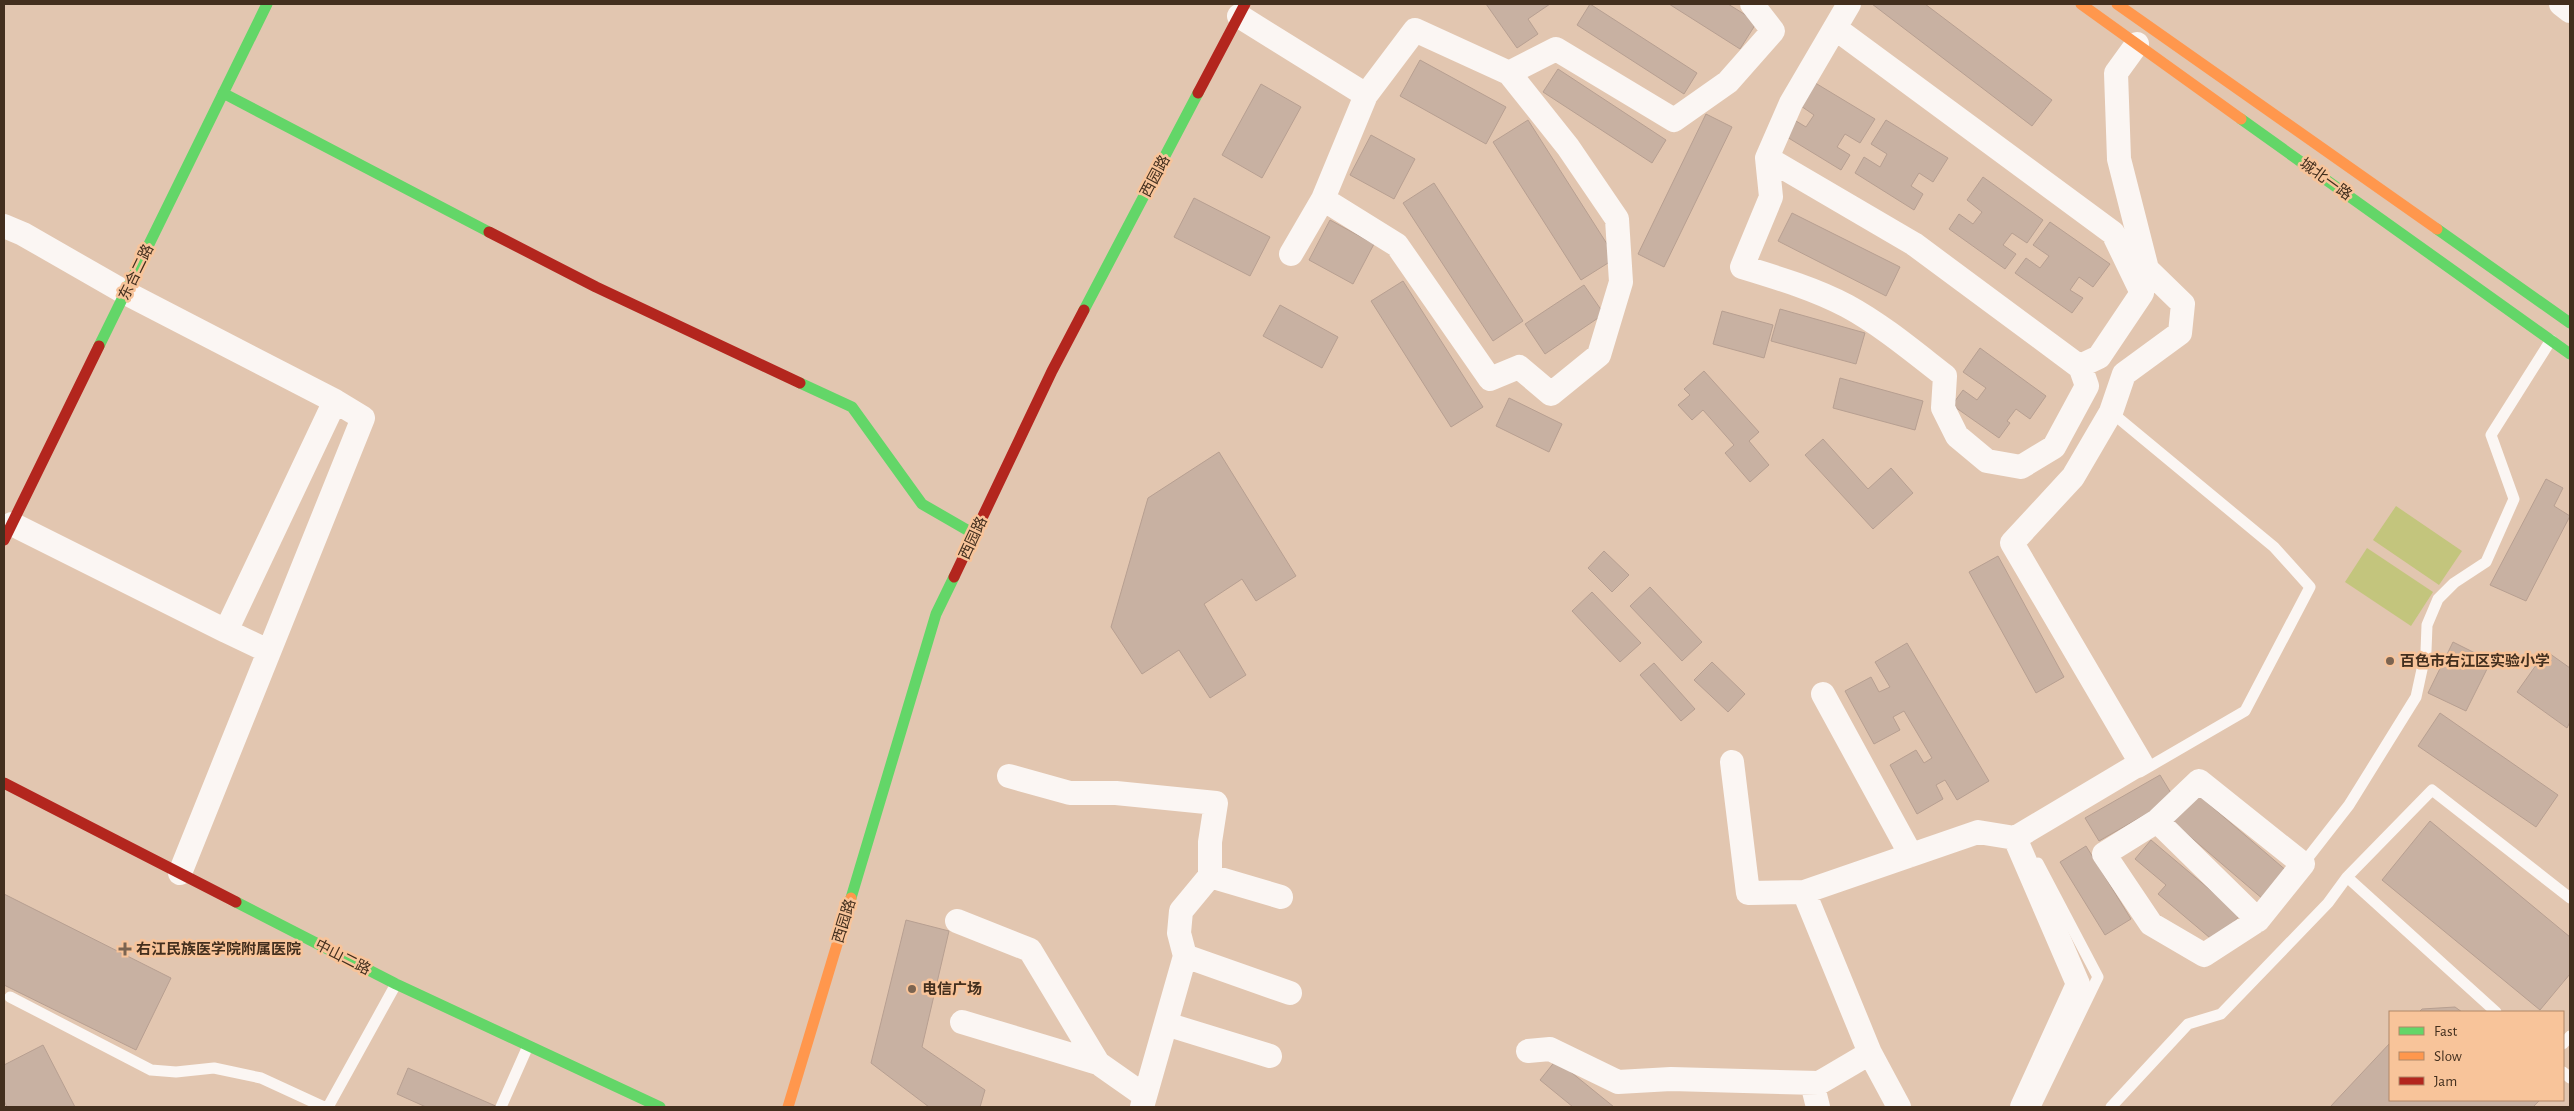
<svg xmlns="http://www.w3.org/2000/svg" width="2574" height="1111" viewBox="0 0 2574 1111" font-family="'Alegreya Sans','Noto Sans SC',sans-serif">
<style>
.green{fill:#c3c57d}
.building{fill:#c8b1a2;stroke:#b79f91}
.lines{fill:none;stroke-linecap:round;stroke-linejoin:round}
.lane{stroke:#fbf6f3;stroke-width:11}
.street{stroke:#fbf6f3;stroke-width:24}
.fast{stroke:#63d668;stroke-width:11}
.slow{stroke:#ff974d;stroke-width:11}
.jam{stroke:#b3261e;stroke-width:11}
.poi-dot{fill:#7b6451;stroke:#f8c49a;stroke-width:2}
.labels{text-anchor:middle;stroke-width:5;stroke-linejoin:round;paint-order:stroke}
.street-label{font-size:15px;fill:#432f1e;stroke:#f8c49a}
.poi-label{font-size:15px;font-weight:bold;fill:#432f1e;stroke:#f8c49a;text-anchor:start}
</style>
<rect width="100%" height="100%" fill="#e2c6b0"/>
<path class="green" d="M 2396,506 L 2462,551 L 2439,585 L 2373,540 Z
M 2367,548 L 2433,592 L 2411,626 L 2345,582 Z"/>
<path class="building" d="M 1486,4 L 1550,4 L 1528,19 L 1538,34 L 1517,48 Z
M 1590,4 L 1697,73 L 1684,94 L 1577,25 Z
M 1669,4 L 1728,4 L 1757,22 L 1740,49 Z
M 1872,4 L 1925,4 L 2052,100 L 2032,126 Z
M 1420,60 L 1506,107 L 1486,144 L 1400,96 Z
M 1558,69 L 1666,140 L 1652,163 L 1543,92 Z
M 1812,81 L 1875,119 L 1860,143 L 1845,134 L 1837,147 L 1850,155 L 1841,170 L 1782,134 L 1791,118 L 1806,127 L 1814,115 L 1798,104 Z
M 1261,84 L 1301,107 L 1262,178 L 1222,155 Z
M 1706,114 L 1732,127 L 1664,267 L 1638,254 Z
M 1528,120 L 1616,258 L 1581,280 L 1493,142 Z
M 1886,120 L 1948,158 L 1933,182 L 1919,173 L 1911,186 L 1923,194 L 1914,210 L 1855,173 L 1864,157 L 1880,167 L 1887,154 L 1871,144 Z
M 1371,135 L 1415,159 L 1394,199 L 1350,175 Z
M 1983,177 L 2043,220 L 2027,243 L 2012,233 L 2003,245 L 2016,254 L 2005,269 L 1949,229 L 1959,214 L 1973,224 L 1982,212 L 1967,200 Z
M 1434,183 L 1523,321 L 1493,341 L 1403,203 Z
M 1194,198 L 1270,237 L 1250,276 L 1174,237 Z
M 1792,213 L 1900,267 L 1886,296 L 1778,241 Z
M 1330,220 L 1374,244 L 1353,284 L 1309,260 Z
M 2050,222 L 2110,264 L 2093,287 L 2079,277 L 2070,290 L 2083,298 L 2072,313 L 2015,273 L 2026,258 L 2040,268 L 2049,256 L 2033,245 Z
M 1403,281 L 1483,407 L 1451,427 L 1371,301 Z
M 1584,285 L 1604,314 L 1545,354 L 1525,324 Z
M 1280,305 L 1338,337 L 1322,368 L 1263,336 Z
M 1780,309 L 1865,333 L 1856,364 L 1771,341 Z
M 1722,311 L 1773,325 L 1764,358 L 1713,344 Z
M 1980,348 L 2046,396 L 2030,419 L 2016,409 L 2007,421 L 2010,423 L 1999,438 L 1952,405 L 1963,390 L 1977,400 L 1986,388 L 1963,372 Z
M 1704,371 L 1759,432 L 1749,441 L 1769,465 L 1750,482 L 1725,453 L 1734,445 L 1703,410 L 1692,420 L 1678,405 L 1690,395 L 1684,389 Z
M 1840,378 L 1923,401 L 1915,430 L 1833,408 Z
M 1509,398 L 1562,424 L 1549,452 L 1496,426 Z
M 1823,439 L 1868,489 L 1891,468 L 1913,493 L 1873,529 L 1805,455 Z
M 1219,452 L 1296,576 L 1256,601 L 1242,579 L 1204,604 L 1246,675 L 1210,698 L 1179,650 L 1142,674 L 1111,627 L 1148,498 Z
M 2546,479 L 2563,488 L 2554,506 L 2570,516 L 2526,601 L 2490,585 Z
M 1604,551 L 1629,575 L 1612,592 L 1588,568 Z
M 1998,556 L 2064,677 L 2036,693 L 1969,572 Z
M 1650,587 L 1702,642 L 1682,661 L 1630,606 Z
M 1592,592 L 1641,643 L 1620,662 L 1572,611 Z
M 2453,642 L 2491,661 L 2466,711 L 2428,693 Z
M 1907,643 L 1989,781 L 1957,800 L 1945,780 L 1936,785 L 1943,799 L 1917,814 L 1890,765 L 1916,750 L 1924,763 L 1932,758 L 1904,711 L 1893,717 L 1900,730 L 1874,744 L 1845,691 L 1871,677 L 1879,692 L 1890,687 L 1875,662 Z
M 2546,651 L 2570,668 L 2570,722 L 2567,728 L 2517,692 Z
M 1712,662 L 1745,694 L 1728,712 L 1694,680 Z
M 1654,663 L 1695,709 L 1681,721 L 1640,675 Z
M 2440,713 L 2558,795 L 2536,827 L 2418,746 Z
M 2160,775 L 2174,798 L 2099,841 L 2085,818 Z
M 2197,794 L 2288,872 L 2264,900 L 2173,822 Z
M 2430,821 L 2570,937 L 2570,974 L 2540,1010 L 2382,880 Z
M 2151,840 L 2240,915 L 2216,943 L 2158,894 L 2166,885 L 2135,859 Z
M 2086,846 L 2131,919 L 2105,935 L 2060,862 Z
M 4,894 L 171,978 L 136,1050 L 4,985 Z
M 906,920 L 949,931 L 922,1047 L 985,1090 L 980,1107 L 929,1107 L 871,1063 Z
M 2455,1007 L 2462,1012 L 2419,1012 L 2422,1009 Z
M 2390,1043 L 2390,1100 L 2540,1100 L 2533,1107 L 2330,1107 Z
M 43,1045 L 75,1107 L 7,1107 L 4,1101 L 4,1065 Z
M 1556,1060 L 1614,1107 L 1573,1107 L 1540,1080 Z
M 408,1068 L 498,1107 L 426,1107 L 397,1094 Z"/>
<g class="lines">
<path class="lane" d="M 2111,412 L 2274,547 L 2310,587 L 2245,711 L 2140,772
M 2303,864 L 2349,805 L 2416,697 L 2426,651 L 2427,625 L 2438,599 L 2454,583 L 2486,562 L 2514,499 L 2491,435 L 2551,340
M 2347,877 L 2432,790 L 2570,898
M 10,997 L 151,1070 L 176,1072 L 214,1068 L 261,1078 L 324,1107
M 2563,1044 L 2570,1036
M 2563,1072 L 2570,1078
M 328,1107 L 396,984
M 501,1107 L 528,1046
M 2035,1107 L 2098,977 L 2038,863
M 2111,1107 L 2188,1024 L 2221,1014 L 2328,903 L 2347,877 L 2496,1012"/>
<path class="street" d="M 1849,4 L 1791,103 L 1767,158 L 1914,244 L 2080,367
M 2561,4 L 2570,11
M 1239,16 L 1366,95 L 1323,199 L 1397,245 L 1490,379 L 1519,367 L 1551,394 L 1599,355 L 1621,282 L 1617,219 L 1568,147 L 1509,73 L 1415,30 L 1366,95
M 1509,73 L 1556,49 L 1674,120 L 1728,82 L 1773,31 L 1752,4
M 1767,158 L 1771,197 L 1742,267 C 1778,278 1815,289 1847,306 C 1882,325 1914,352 1945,376 L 1943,408 L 1957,436 L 1987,461 L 2021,467 L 2054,447 L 2087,386 L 2080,366 L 2099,357 L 2142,293 L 2113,233 L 1835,28
M 4,226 L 23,234 L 126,293 L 335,401 L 226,631 L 12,524
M 1291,254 L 1323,199
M 226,631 L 268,651
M 1823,694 L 1911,855
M 1732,762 L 1748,893 L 1804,892
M 1009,776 L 1070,793 L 1116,793 L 1216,803 L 1210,842 L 1210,876 L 1181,911 L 1179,933 L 1185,956 L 1142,1107
M 2199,781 L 2303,864 L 2258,920 L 2204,955 L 2151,924 L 2104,854 L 2157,821 Z
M 2157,821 L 2258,920
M 2015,838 L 2078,984 L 2022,1107
M 180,873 L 363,418 L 335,401
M 1210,876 L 1281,897
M 957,921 L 1030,950 L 1098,1063 L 1145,1096
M 1185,956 L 1290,993
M 962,1022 L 1098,1063
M 1166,1024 L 1270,1056
M 1528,1051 L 1550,1049 L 1618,1082 L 1671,1079 L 1819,1083 L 1870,1053
M 1812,1083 L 1818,1107
M 1899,1107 L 1870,1053 L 1804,892 L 1978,832 L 2015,838 L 2141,763 L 2012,543 L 2073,477 L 2111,412 L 2124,374 L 2180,333 L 2183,304 L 2147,269 L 2119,159 L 2116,73 L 2137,44"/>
<path class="fast" d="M 223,93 L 489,232
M 2241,119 L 2570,354
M 2437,229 L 2570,323
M 1084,310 L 1198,93
M 99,346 L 267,4
M 800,383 L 852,407 L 922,504 L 974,534
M 851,898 L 936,614 L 954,577
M 236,902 L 396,984 L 660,1107"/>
<path class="slow" d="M 2081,4 L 2241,119
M 2117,4 L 2437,229
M 788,1107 L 851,898"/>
<path class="jam" d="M 1198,93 L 1245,4
M 489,232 L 596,287 L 800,383
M 4,540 L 99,346
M 954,577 L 1052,371 L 1084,310
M 4,783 L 236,902"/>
</g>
<g class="poi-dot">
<circle cx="2390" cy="661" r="5"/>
<path d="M122.5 941.5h5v5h5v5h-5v5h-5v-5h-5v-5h5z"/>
<circle cx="912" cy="989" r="5"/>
</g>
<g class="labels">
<g class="street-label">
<text transform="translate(1155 176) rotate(-62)" y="5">西园路</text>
<text transform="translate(2326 179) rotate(36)" y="5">城北一路</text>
<text transform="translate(136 272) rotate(-64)" y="5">东合二路</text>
<text transform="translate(973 538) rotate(-65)" y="5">西园路</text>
<text transform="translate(844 921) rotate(-73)" y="5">西园路</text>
<text transform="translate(343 957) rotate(27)" y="5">中山二路</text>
</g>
<g class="poi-label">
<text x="2400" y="666">百色市右江区实验小学</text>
<text x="136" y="954">右江民族医学院附属医院</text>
<text x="922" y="994">电信广场</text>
</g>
</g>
<rect width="2574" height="1111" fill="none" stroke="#432f1e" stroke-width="10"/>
<rect x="2389" y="1011" width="175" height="90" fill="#f8c49a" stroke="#b08868"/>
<rect x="2399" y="1027" width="25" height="8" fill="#63d668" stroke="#b08868"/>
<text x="2434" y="1036" font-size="15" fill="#432f1e">Fast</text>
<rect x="2399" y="1052" width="25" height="8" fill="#ff974d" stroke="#b08868"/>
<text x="2434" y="1061" font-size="15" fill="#432f1e">Slow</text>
<rect x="2399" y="1077" width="25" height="8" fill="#b3261e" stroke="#b08868"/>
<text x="2434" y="1086" font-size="15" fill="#432f1e">Jam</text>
</svg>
